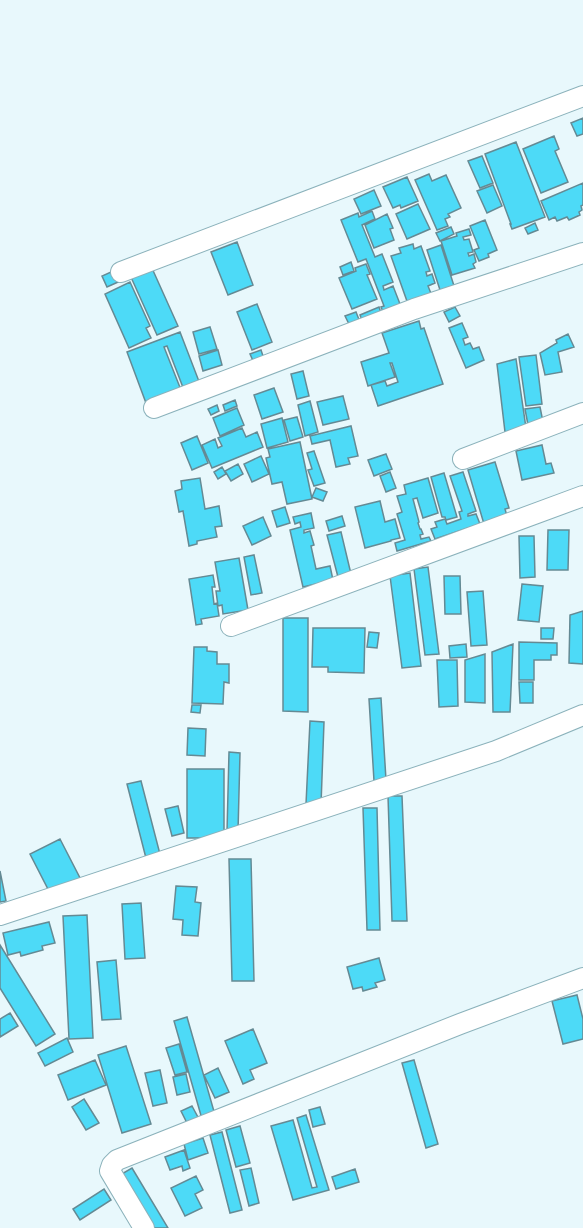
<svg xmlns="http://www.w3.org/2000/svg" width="583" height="1228" viewBox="0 0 583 1228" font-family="Georgia,serif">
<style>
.building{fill:#4ddaf7;stroke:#648a94;stroke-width:1.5}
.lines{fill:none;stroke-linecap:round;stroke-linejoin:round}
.minor-casing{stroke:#8bb2bb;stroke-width:22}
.minor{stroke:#fff;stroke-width:20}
</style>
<rect width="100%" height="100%" fill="#e8f8fc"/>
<path class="building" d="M 583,118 L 583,134 L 577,136 L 571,123 Z
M 554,136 L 559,149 L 555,151 L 568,182 L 541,193 L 523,149 Z
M 516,142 L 545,217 L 512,229 L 510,224 L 511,224 L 485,154 Z
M 482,156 L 493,183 L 480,188 L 468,161 Z
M 429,174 L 432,181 L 446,175 L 461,208 L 448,214 L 450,217 L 445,219 L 448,226 L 437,230 L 415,180 Z
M 407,177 L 418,201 L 401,208 L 400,205 L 393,208 L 383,187 Z
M 583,183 L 583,205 L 581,206 L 582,210 L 579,212 L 580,215 L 569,220 L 567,217 L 557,221 L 555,217 L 549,220 L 541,201 Z
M 493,185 L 502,206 L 487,213 L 477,191 Z
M 374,190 L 381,206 L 361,214 L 354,199 Z
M 418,204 L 430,229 L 407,239 L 396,214 Z
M 372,211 L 375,219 L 362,225 L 375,257 L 382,254 L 393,282 L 383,286 L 384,290 L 393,286 L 400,304 L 387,309 L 388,313 L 384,314 L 381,307 L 384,306 L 366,259 L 358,262 L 341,220 L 358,213 L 359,217 Z
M 387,214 L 393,228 L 390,229 L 394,240 L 374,248 L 365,225 Z
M 485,220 L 497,250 L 488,254 L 489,257 L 479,261 L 474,250 L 479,248 L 470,226 Z
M 535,223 L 538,230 L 528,234 L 525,228 Z
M 451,227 L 454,234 L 440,241 L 436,233 Z
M 469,229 L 471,235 L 463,237 L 464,240 L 469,239 L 473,252 L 468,253 L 469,256 L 474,254 L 476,262 L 473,264 L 475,268 L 452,275 L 441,241 L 457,236 L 456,233 Z
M 237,242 L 253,285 L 228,295 L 211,252 Z
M 413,244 L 414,249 L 421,246 L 430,271 L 426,272 L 427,276 L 432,274 L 435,283 L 428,286 L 432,296 L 408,304 L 391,256 L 401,253 L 399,248 Z
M 441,245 L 455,289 L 441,293 L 427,250 Z
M 351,262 L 354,271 L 343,275 L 340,267 Z
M 366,264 L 370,274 L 367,275 L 377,299 L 352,309 L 339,278 L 356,271 L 355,268 Z
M 151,266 L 178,326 L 157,335 L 130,275 Z
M 122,267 L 127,278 L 107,287 L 102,276 Z
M 130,282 L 150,326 L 146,328 L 151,338 L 129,348 L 105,294 Z
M 257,304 L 272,342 L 252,350 L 237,312 Z
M 379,307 L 382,316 L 363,323 L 360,315 Z
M 455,307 L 460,316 L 449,322 L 444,312 Z
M 356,312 L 360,322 L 350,326 L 345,316 Z
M 419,321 L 421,329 L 424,328 L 443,384 L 378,406 L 371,385 L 385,381 L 387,386 L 398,382 L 392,363 L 390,363 L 395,377 L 368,386 L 361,362 L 389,353 L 382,333 Z
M 462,323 L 468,337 L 463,339 L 465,345 L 470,343 L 473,349 L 479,347 L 484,360 L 466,368 L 449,328 Z
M 210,327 L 217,349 L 199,354 L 193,332 Z
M 180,332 L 200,384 L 184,390 L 167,346 L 164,347 L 181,390 L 146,403 L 127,352 Z
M 568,334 L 574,347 L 558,352 L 562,372 L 545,375 L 540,353 L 557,343 L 556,340 Z
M 218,350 L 222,365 L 203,371 L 199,356 Z
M 261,350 L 264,359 L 254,363 L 250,354 Z
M 536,355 L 542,404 L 526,406 L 519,357 Z
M 516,359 L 526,428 L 505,432 L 497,364 Z
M 303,371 L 309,396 L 297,399 L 291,374 Z
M 274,388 L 283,412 L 262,419 L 254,395 Z
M 343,396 L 349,419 L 323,425 L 317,402 Z
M 235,400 L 237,406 L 225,411 L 223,405 Z
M 310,401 L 318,432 L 305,436 L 298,405 Z
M 217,405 L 219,411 L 211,415 L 208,409 Z
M 540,407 L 543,422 L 528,425 L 525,409 Z
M 237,408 L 244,425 L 220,436 L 213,418 Z
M 297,417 L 303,437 L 290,441 L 284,420 Z
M 282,418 L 288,442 L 267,448 L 261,424 Z
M 351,426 L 358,456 L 348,458 L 350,464 L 336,467 L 330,440 L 312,444 L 310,436 Z
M 242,428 L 246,437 L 257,432 L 263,447 L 212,468 L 202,445 L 215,439 L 218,448 L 222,446 L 218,438 Z
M 197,436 L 208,463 L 192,470 L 181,443 Z
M 300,442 L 312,499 L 287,504 L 282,482 L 272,484 L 266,458 L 270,457 L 268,449 Z
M 542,445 L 546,464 L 551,463 L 554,473 L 522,480 L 516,451 Z
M 314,451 L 325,483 L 314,486 L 308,470 L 312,469 L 307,453 Z
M 386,454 L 392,469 L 374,476 L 368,460 Z
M 261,456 L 269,474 L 252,482 L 244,464 Z
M 495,462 L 509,508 L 505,509 L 507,516 L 484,524 L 468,470 Z
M 238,464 L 243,474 L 231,481 L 225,471 Z
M 222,467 L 226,474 L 218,479 L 214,472 Z
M 390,472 L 396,488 L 386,492 L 380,476 Z
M 463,472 L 476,511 L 468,514 L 468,516 L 476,514 L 480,524 L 435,539 L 431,529 L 437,527 L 435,522 L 445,519 L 447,524 L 461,519 L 459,512 L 462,511 L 450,476 Z
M 444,473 L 457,517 L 446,520 L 445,517 L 442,517 L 431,477 Z
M 200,478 L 205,509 L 219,506 L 222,526 L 215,527 L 217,537 L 197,541 L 197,544 L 189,546 L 183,511 L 179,512 L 175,491 L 182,489 L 181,481 Z
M 428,478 L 438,513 L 423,518 L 417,498 L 413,499 L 419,522 L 418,523 L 420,529 L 421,529 L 423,534 L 420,535 L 421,539 L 429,537 L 431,541 L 397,551 L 395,543 L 405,540 L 397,514 L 402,512 L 397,496 L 406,494 L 404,485 Z
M 316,488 L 327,492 L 323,501 L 312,497 Z
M 380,501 L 385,522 L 395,519 L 400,538 L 391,540 L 391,541 L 365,548 L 355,507 Z
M 285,507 L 290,523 L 277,527 L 272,511 Z
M 311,513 L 314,528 L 304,530 L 304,533 L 310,531 L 314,545 L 311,546 L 316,569 L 330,566 L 333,580 L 303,587 L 290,530 L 301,527 L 300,522 L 295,524 L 293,517 Z
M 342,516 L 345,526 L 329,531 L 326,521 Z
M 263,517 L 271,536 L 252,545 L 243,526 Z
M 548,530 L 569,530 L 568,570 L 547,570 Z
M 341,532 L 351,574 L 338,577 L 327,535 Z
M 519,536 L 534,536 L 535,577 L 520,578 Z
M 254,555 L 262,593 L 251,595 L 244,557 Z
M 239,558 L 248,610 L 223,614 L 222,605 L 218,606 L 216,591 L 220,591 L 215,562 Z
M 428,567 L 439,654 L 425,655 L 414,569 Z
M 410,573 L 421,666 L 402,668 L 390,576 Z
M 213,575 L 215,587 L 212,587 L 214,604 L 217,603 L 219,616 L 201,619 L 202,624 L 196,625 L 189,579 Z
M 444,576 L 460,576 L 461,614 L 445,614 Z
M 522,584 L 543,586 L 539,622 L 518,620 Z
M 483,591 L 487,645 L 471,646 L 467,592 Z
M 583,611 L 583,664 L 569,663 L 570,615 Z
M 283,618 L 308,618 L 308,712 L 283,711 Z
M 313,628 L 365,628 L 364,673 L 328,672 L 328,667 L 312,667 Z
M 541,628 L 554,628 L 553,639 L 541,639 Z
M 369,632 L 379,633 L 377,648 L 367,647 Z
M 519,642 L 557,643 L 557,655 L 551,655 L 551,660 L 534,660 L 534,680 L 519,680 Z
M 466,644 L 467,657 L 450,658 L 449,646 Z
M 513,644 L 510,712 L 493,712 L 492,652 Z
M 194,647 L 207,647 L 207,651 L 217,652 L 217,664 L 229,664 L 229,683 L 224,682 L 223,704 L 192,703 Z
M 485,654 L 485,703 L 465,702 L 465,660 Z
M 437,660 L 457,660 L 458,706 L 439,707 Z
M 519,682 L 533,682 L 533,703 L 520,703 Z
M 381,698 L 386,780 L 374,781 L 369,699 Z
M 192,705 L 201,705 L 200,713 L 191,712 Z
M 310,721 L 324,722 L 321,805 L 306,804 Z
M 188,728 L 206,729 L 205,756 L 187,755 Z
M 229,752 L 240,753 L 238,832 L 227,832 Z
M 187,769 L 224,769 L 224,838 L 187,838 Z
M 141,781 L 161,858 L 147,862 L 127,784 Z
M 388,796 L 402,796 L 407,921 L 392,921 Z
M 178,806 L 184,833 L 172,836 L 165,809 Z
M 363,808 L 377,808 L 380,930 L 367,930 Z
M 60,839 L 80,878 L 50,893 L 30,854 Z
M 229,859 L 251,859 L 254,981 L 232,981 Z
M 0,871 L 6,901 L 0,902 Z
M 176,886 L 197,887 L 195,902 L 201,903 L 198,936 L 182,935 L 183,920 L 173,919 Z
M 141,903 L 145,958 L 125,959 L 122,904 Z
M 87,915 L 93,1038 L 69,1039 L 63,916 Z
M 49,922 L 55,943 L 42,946 L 43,950 L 21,956 L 20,952 L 8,955 L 3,933 Z
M 0,945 L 55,1034 L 36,1046 L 0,988 Z
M 379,958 L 385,980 L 375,983 L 377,987 L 363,991 L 362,987 L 353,989 L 347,967 Z
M 116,960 L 121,1019 L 102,1020 L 97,962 Z
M 577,995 L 583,1019 L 583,1039 L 563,1044 L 552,1001 Z
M 10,1013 L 18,1026 L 0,1037 L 0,1019 Z
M 187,1017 L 215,1115 L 202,1119 L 174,1021 Z
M 253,1029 L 267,1063 L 250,1070 L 254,1079 L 243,1084 L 225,1041 Z
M 67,1038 L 73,1052 L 45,1066 L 38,1053 Z
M 179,1044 L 187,1072 L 175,1075 L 166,1048 Z
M 126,1046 L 151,1124 L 122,1133 L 98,1055 Z
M 95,1060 L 106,1085 L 68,1100 L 58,1075 Z
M 414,1060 L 438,1144 L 426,1148 L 402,1063 Z
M 218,1068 L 229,1092 L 215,1098 L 204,1075 Z
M 160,1070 L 167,1103 L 153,1106 L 145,1073 Z
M 186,1074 L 190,1092 L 177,1095 L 173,1077 Z
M 84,1099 L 99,1123 L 86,1130 L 72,1107 Z
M 192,1106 L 200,1121 L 189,1127 L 181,1111 Z
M 320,1107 L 325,1124 L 313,1127 L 309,1110 Z
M 306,1115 L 329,1190 L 293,1200 L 271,1126 L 293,1120 L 312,1188 L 317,1187 L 297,1118 Z
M 240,1126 L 250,1163 L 236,1167 L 226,1130 Z
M 222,1132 L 242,1210 L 230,1213 L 210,1135 Z
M 203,1138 L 208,1153 L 188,1160 L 184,1144 Z
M 184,1150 L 190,1168 L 183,1171 L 182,1166 L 170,1170 L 165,1157 Z
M 132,1168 L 168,1228 L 152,1228 L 120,1175 Z
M 251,1168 L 259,1203 L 249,1206 L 240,1170 Z
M 355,1169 L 359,1182 L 336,1189 L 332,1177 Z
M 196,1176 L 203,1190 L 195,1194 L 202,1208 L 185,1216 L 171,1188 Z
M 104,1189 L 111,1200 L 80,1220 L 73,1209 Z"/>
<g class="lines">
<defs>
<path id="minor" d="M 121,272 L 583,96
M 154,408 L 414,309 L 583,253
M 463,459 L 583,413
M 231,626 L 583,496
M 0,915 L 496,751 L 583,715
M 144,1228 L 110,1171 L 112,1165 L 117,1160 L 460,1024 L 583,978"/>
</defs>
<use href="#minor" class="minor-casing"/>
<use href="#minor" class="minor"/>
</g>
</svg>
